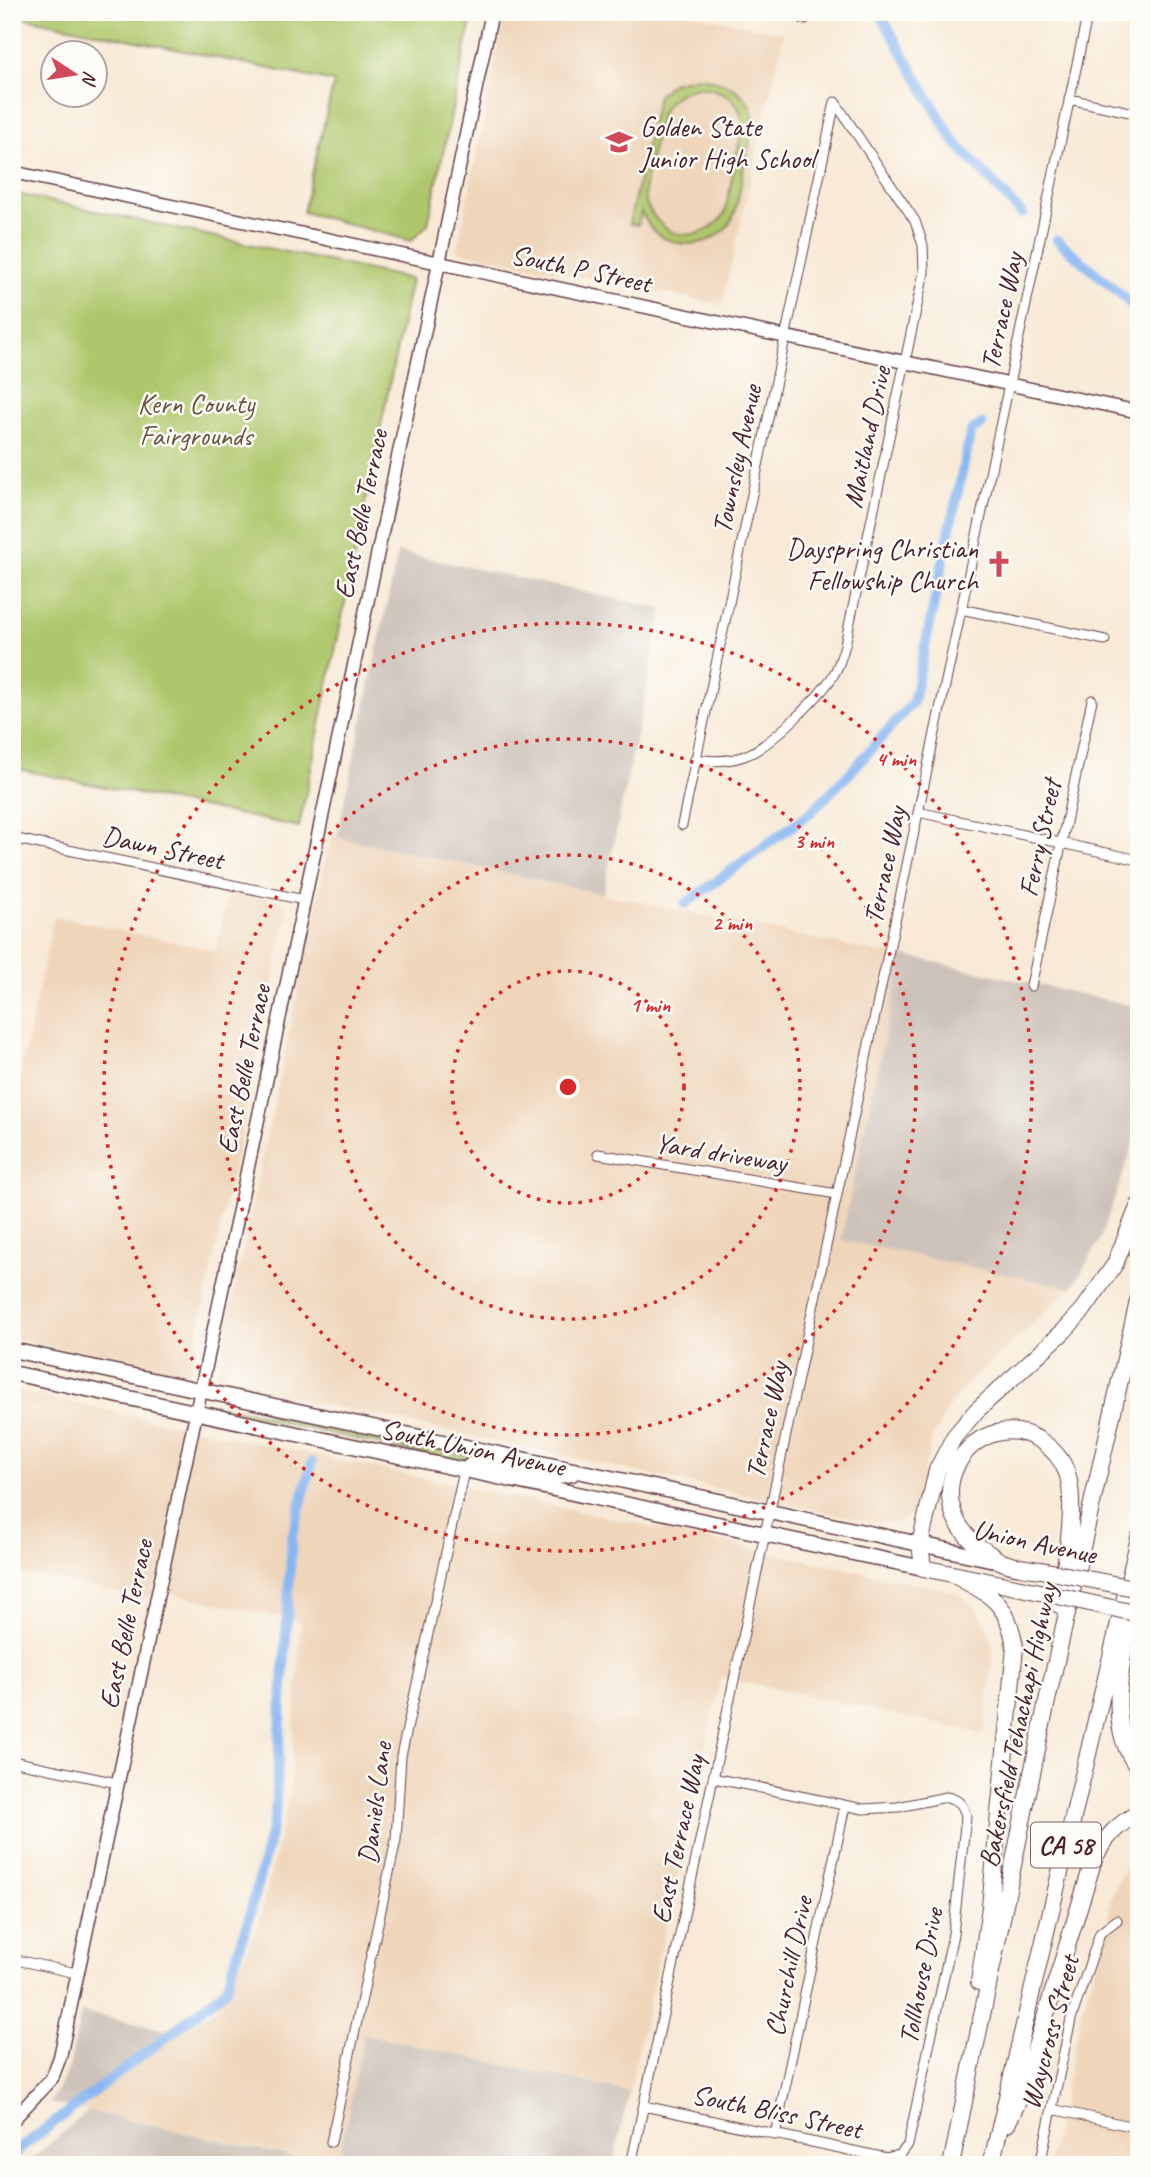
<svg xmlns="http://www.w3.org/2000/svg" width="1151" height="2177" viewBox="0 0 1151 2177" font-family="Caveat,sans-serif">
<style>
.built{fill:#efd6bb}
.industrial{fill:#cdc2b9}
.green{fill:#afc76c;stroke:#7c734c;stroke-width:2;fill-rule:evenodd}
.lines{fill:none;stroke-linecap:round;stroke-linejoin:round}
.canal{stroke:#87b6f2;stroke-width:10}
.street-casing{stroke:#643d45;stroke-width:11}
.secondary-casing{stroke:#643d45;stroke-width:15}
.primary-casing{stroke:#643d45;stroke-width:17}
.highway-casing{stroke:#643d45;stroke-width:18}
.street{stroke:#fff;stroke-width:9}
.secondary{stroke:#fff;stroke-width:12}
.primary{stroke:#fff;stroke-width:14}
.highway{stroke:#fff;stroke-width:16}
.highway-bridge-casing{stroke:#643d45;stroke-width:18;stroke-linecap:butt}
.highway-bridge{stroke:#fff;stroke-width:16}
.ring{fill:none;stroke:#d62828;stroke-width:3.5;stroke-dasharray:3.5 7}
.labels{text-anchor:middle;stroke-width:5;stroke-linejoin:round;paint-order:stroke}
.shield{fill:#fdfcf7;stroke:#806168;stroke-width:2}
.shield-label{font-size:26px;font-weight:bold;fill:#4a1f2b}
.poi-label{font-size:28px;fill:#4a1f2b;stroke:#fdfcf7;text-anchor:start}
.street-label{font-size:28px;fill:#4a1f2b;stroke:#fdfcf7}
.park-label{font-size:28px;fill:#68513e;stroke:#fdfcf7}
.centre{fill:#d62828;stroke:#fdfcf7;stroke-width:3.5}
.ring-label{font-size:21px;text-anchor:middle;font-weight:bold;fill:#d62828;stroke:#fdfcf7;stroke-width:5;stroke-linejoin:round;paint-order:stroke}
</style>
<rect width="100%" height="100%" fill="#fdfcf7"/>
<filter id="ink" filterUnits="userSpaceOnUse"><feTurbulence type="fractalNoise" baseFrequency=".0143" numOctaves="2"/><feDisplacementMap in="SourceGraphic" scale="14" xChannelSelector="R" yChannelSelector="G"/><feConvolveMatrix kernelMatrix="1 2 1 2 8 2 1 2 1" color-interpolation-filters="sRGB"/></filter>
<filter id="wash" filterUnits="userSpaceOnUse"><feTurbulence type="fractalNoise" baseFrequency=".00686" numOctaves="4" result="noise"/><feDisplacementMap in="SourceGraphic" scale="28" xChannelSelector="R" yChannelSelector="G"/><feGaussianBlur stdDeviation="1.57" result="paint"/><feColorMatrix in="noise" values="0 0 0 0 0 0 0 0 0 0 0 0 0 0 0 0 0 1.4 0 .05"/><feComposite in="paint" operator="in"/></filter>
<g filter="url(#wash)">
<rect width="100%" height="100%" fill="#f8ead7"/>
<path class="built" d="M 505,12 L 681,12 L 784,33 L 722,305 L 457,251 Z
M 331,836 L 875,952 L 902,955 L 842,1240 L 1072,1288 L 967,1384 L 949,1406 L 932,1439 L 915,1507 L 909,1516 L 896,1523 L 872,1522 L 215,1381 Z
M 227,889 L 282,902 L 288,909 L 189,1376 L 12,1339 L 12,1113 L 54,916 L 216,951 Z
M 12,1390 L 956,1592 L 978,1610 L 992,1639 L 993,1653 L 984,1734 L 721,1677 L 629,2092 L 364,2034 L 338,2165 L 73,2108 L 215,2009 L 242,1961 L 258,1927 L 290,1790 L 301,1622 L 170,1593 L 142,1598 L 12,1571 Z
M 1139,1848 L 1139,2165 L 1048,2165 L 1083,2006 L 1106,1937 L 1111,1895 L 1125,1866 Z"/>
<path class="industrial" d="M 398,552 L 663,609 L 603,894 L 337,837 Z
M 902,955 L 1139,1007 L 1139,1128 L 1100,1240 L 1072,1288 L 841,1240 Z
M 81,2012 L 153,2027 L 181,2033 L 73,2108 L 50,2103 L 69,2068 Z
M 364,2034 L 629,2092 L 613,2165 L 338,2165 Z
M 88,2111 L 330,2165 L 25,2165 Z"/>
<path class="green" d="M 12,12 L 473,12 L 428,224 L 411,241 L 303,212 L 334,82 L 12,15 Z
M 697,77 C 718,80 741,86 751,108 C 757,123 748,145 745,161 C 741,178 740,202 732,219 C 718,247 675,252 653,230 C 648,225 645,217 641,212 L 638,225 L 629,224 L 658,95 L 672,83 ZM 697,87 C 720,88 741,99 743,124 L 725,213 C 709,237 676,244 656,219 C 652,214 647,207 645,200 C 642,181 657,135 661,114 C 668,99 681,91 697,87 Z
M 12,193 L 411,279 L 299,827 L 12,768 Z
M 212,1405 L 349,1429 L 490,1461 L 471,1458 L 460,1462 L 211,1407 Z"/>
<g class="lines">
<path class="canal" d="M 879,12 L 953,140 L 1022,214
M 1057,240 L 1123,296 L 1139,314
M 685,904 L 810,813 L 849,774 L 913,702 L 971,431 L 982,424
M 12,2158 L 19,2149 L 169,2035 L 225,1990 L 246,1929 L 275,1815 L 292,1537 L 312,1462"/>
</g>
</g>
<g filter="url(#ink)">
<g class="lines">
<defs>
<path id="street" d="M 800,12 L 804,20
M 1069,99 L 1139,114
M 961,609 L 1105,640
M 695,759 C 714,762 732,762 749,754 C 772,744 819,697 833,676 C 839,666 842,656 845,645 L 924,272 L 923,245 L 915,221 L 835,102
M 918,812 L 1139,860
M 682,825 L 835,102
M 12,838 L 304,900
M 1031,986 L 1092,700
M 598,1154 L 837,1194
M 12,1761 L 117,1783
M 12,1959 L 76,1973
M 644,2106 L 886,2158 L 900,2155 L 908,2145 L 953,1934 L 966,1816 C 963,1804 958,1799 946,1797 L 898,1807 L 863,1809 L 713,1778
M 1052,2109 L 1139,2128
M 775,2135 L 845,1806
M 331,2142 L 396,1840 L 401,1756 L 464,1471
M 631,2165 L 1088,12
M 1040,2165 L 1071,2019 L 1100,1933 L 1117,1920"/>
<path id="secondary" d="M 12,172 L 1139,412
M 12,2121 L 52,2078 L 60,2057 L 492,12"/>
<path id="primary" d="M 12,1350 L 999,1561
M 12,1373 L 923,1568
M 464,1471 L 472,1464 L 479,1462 L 552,1477 L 572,1474"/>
<path id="highway" d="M 1041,1570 C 1028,1568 1011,1567 1000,1561 C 994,1558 988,1552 982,1549 C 907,1494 979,1401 1041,1441 C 1053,1449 1062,1459 1067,1473 C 1078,1504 1064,1571 1059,1605
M 954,1575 C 991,1595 1008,1602 1015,1647 L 990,1907 L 979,1982
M 1040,1592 L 923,1568 L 920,1544 L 937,1470 L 954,1437 L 976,1411 L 1064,1331 L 1084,1309 L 1115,1264 L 1139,1205
M 1128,1626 C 1120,1673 1107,1729 1139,1769
M 1007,2124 L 1021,2095 L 1094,1859 C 1105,1838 1117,1824 1139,1813
M 951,2165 L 1047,1701 L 1139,1297
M 991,2165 L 1139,1538"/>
</defs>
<use href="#street" class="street-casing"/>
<use href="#secondary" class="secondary-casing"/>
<use href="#primary" class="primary-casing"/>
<use href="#highway" class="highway-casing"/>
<use href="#street" class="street"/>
<use href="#secondary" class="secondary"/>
<use href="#primary" class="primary"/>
<use href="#highway" class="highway"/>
<defs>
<path id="highway-bridge" d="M 1041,1570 L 1139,1589
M 1040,1592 L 1139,1614"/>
</defs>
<use href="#highway-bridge" class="highway-bridge-casing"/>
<use href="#highway-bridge" class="highway-bridge"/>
</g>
</g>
<g class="ring">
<circle cx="568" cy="1087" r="116"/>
<circle cx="568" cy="1087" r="232"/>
<circle cx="568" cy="1087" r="348"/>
<circle cx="568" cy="1087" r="464"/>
</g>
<defs>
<symbol id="school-bare" viewBox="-9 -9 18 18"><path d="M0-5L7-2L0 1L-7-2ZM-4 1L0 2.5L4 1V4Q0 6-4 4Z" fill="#d1495b" stroke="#fdfcf7" stroke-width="2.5" paint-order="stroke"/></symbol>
<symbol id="church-bare" viewBox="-9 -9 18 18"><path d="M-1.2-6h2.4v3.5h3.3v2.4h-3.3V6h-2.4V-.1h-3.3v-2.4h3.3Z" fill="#d1495b" stroke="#fdfcf7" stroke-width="2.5" paint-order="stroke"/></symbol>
</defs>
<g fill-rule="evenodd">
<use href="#school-bare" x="600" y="123" width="38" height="38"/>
<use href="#church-bare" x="980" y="545" width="38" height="38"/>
</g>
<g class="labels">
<rect class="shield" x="1031" y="1822.5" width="70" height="45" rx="5"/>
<g class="shield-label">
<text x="1066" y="1854">CA 58</text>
</g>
<g class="poi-label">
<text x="640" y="136">Golden State<tspan x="640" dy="32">Junior High School</tspan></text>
<text x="978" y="558" text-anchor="end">Dayspring Christian<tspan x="978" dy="32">Fellowship Church</tspan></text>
</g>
<g class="street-label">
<text transform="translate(581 268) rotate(12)" y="10">South P Street</text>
<text transform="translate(1001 311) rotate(-78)" y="10">Terrace Way</text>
<text transform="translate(866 437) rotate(-78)" y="10">Maitland Drive</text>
<text transform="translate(736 459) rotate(-78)" y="10">Townsley Avenue</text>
<text transform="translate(360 514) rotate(-78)" y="10">East Belle Terrace</text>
<text transform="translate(1039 838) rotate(-78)" y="10">Ferry Street</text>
<text transform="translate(163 847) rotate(12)" y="10">Dawn Street</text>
<text transform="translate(884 865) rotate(-78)" y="10">Terrace Way</text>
<text transform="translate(243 1069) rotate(-78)" y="10">East Belle Terrace</text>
<text transform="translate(721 1152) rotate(9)" y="10">Yard driveway</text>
<text transform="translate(766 1420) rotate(-78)" y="10">Terrace Way</text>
<text transform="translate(473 1447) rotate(12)" y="10">South Union Avenue</text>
<text transform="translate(1035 1541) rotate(12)" y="10">Union Avenue</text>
<text transform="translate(125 1624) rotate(-78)" y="10">East Belle Terrace</text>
<text transform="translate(1017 1725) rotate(-78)" y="10">Bakersfield Tehachapi Highway</text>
<text transform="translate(374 1803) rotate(-83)" y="10">Daniels Lane</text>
<text transform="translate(677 1839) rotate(-78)" y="10">East Terrace Way</text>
<text transform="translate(788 1966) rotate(-78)" y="10">Churchill Drive</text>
<text transform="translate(920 1976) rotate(-79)" y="10">Tollhouse Drive</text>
<text transform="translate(1049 2032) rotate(-75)" y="10">Waycross Street</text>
<text transform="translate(777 2111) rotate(12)" y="10">South Bliss Street</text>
</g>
<g class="park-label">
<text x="196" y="413">Kern County<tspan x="196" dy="32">Fairgrounds</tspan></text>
</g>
</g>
<circle cx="568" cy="1087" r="10" class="centre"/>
<g class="ring-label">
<text x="896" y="766">4 min</text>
<text x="814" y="848">3 min</text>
<text x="732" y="930">2 min</text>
<text x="650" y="1012">1 min</text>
</g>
<rect width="1151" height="2177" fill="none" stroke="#fdfcf7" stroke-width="42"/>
<g transform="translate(74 74) rotate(102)"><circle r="33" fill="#fdfcf7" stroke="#b5a4a5" stroke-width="2"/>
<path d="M0-5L12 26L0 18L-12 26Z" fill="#d1495b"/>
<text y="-10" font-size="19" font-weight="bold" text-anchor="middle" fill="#4a1f2b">N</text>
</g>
</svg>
